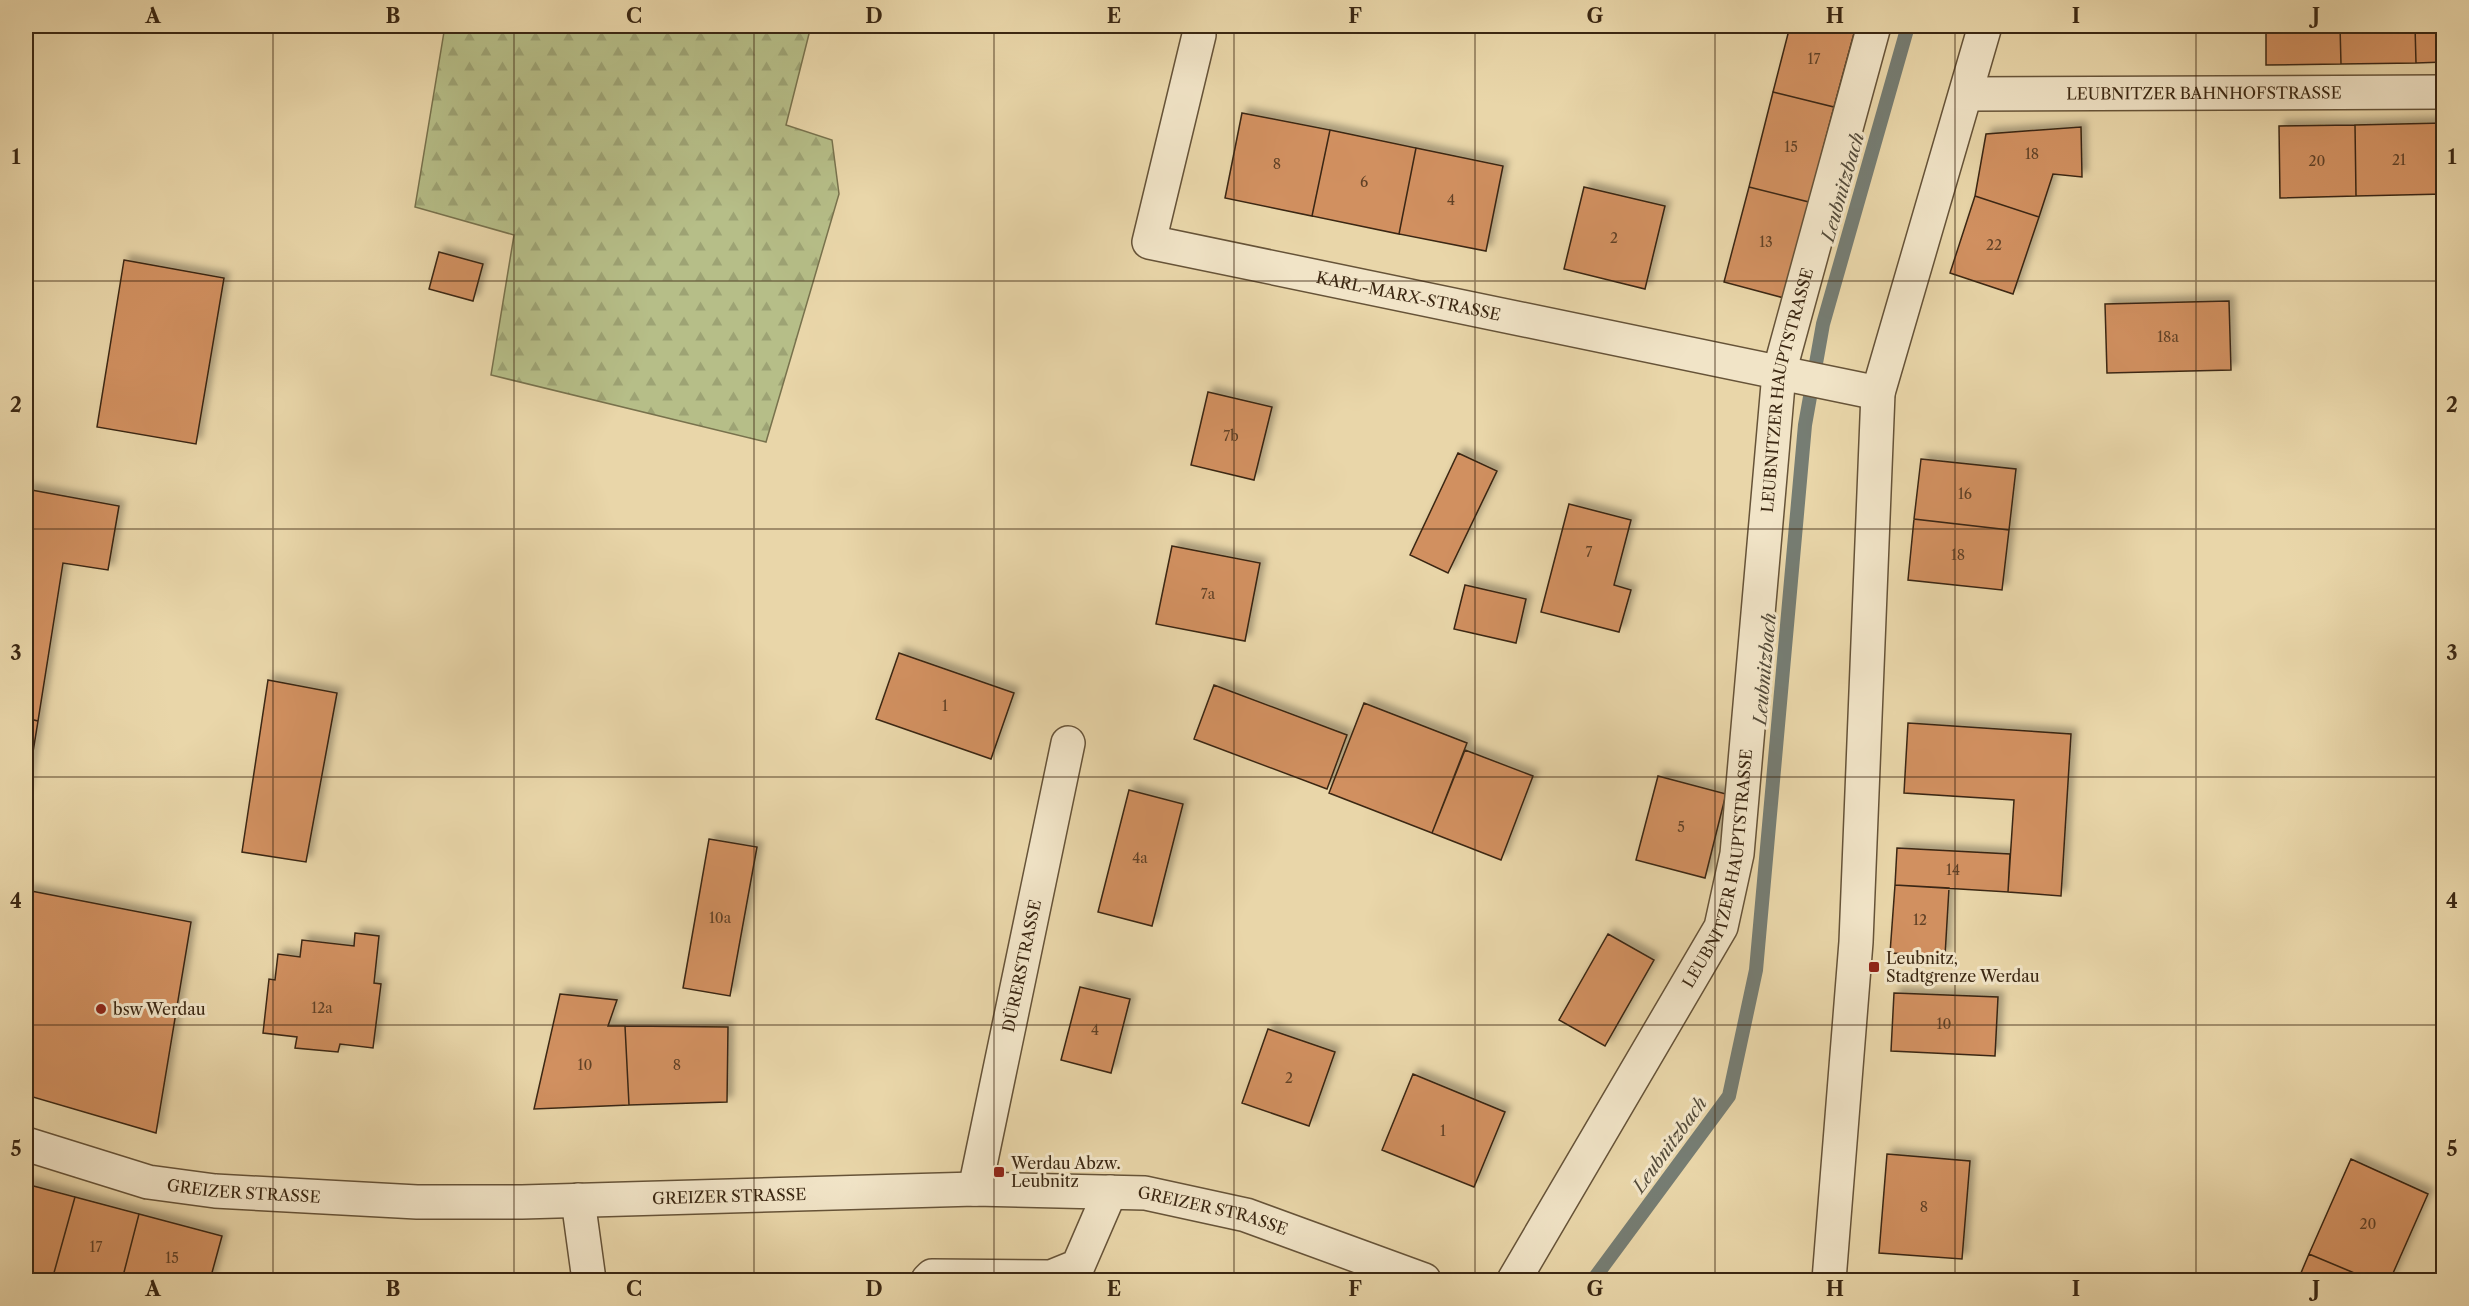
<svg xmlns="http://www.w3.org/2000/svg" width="2469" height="1306" viewBox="0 0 2469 1306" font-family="'Libre Caslon Text',serif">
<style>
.forest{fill:url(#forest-firs);stroke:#78724d;stroke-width:1.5}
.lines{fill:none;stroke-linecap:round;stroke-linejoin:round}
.stream{stroke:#767d73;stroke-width:14}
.building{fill:#d19061;stroke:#3b2712;stroke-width:1.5;filter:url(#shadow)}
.minor-casing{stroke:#665338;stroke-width:36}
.minor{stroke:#f1e4c7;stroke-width:33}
.grid{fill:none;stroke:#3b2712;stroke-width:1.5;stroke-opacity:0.55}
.poi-dot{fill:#8f2418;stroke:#f1e4c7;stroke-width:2}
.labels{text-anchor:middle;stroke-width:6;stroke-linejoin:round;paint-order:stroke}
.number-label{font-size:14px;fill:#604126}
.street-label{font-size:16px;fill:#3b2712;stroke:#f1e4c7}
.poi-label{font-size:16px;fill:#3b2712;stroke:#f1e4c7;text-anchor:start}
.water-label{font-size:18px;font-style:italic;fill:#544b3a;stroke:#f1e4c7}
.neatline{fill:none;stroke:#3b2712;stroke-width:2}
.grid-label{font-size:20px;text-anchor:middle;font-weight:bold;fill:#3b2712}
</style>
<defs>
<pattern id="forest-firs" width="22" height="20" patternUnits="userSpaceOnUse" patternTransform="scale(1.5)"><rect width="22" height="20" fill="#b6be88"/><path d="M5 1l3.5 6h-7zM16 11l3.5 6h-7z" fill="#9da374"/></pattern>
<filter id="shadow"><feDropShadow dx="5.5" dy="-5.5" stdDeviation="3" flood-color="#0004"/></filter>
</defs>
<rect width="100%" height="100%" fill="#e9d6a9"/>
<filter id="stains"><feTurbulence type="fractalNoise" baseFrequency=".00333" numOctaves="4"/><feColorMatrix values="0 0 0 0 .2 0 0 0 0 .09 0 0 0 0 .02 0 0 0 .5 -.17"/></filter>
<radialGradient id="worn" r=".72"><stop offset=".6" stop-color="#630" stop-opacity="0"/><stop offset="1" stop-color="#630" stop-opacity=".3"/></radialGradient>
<path class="forest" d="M 445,26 L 811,26 L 786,125 L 832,140 L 839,194 L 766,442 L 491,375 L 514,235 L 415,207 Z"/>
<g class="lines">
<path class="stream" d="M 1593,1280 L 1729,1096 L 1756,970 L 1805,425 L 1823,324 L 1908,26"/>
</g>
<path class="building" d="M 1790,26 L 1856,26 L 1834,107 L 1773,92 Z
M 2266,26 L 2340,26 L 2341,64 L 2266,65 Z
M 2340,26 L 2415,26 L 2416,63 L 2341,64 Z
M 2415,26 L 2444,26 L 2444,62 L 2416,63 Z
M 1773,92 L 1834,107 L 1809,202 L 1749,187 Z
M 1242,113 L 1330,130 L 1312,216 L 1225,198 Z
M 2444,123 L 2444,194 L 2356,196 L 2355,125 Z
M 2355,125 L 2356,196 L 2280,198 L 2279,126 Z
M 2081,127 L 2082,177 L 2053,174 L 2039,217 L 1975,196 L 1986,134 Z
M 1330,130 L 1416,148 L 1399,234 L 1312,216 Z
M 1416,148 L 1503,166 L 1486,251 L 1399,234 Z
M 1584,187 L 1665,206 L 1645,289 L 1564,269 Z
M 1749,187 L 1809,202 L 1784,298 L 1724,282 Z
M 1975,196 L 2039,217 L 2013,294 L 1950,273 Z
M 439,252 L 483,264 L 473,301 L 429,289 Z
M 124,260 L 224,278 L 196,444 L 97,427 Z
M 2229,301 L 2231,370 L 2107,373 L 2105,304 Z
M 1208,392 L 1272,407 L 1254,480 L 1191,465 Z
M 1458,453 L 1497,471 L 1448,573 L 1410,555 Z
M 1921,459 L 2016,469 L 2009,530 L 1914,519 Z
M 26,489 L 119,506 L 108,570 L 63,563 L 38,721 L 26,718 Z
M 1569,504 L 1631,520 L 1614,585 L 1631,590 L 1619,632 L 1541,612 Z
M 1914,519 L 2009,530 L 2002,590 L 1908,580 Z
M 1172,546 L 1260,563 L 1245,641 L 1156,624 Z
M 1465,585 L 1526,599 L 1516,643 L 1454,629 Z
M 899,653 L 1014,693 L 991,759 L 876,719 Z
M 268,680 L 337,693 L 306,862 L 242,852 Z
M 1214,685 L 1347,735 L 1327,789 L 1194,739 Z
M 1364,703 L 1467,743 L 1432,833 L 1329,793 Z
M 26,718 L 38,721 L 26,795 Z
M 1908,723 L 2071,734 L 2061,896 L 2008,892 L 2014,800 L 1904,793 Z
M 1465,750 L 1533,776 L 1501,860 L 1432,833 Z
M 1658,776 L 1726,794 L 1705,878 L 1636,860 Z
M 1129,790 L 1183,804 L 1152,926 L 1098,912 Z
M 709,839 L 757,847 L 730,996 L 683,988 Z
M 1897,848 L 2010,854 L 2008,892 L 1895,885 Z
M 1895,885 L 1949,888 L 1945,956 L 1890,953 Z
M 26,890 L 191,922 L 156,1133 L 26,1095 Z
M 355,933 L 379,936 L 374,983 L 381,984 L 373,1048 L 340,1044 L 338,1052 L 295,1048 L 297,1037 L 263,1033 L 269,979 L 275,980 L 278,954 L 300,957 L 302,940 L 354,946 Z
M 1608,934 L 1654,960 L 1605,1046 L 1559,1020 Z
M 1080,987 L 1130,999 L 1111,1073 L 1061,1060 Z
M 1894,993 L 1998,997 L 1995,1056 L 1891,1051 Z
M 560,994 L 617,1000 L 608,1026 L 625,1026 L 629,1105 L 534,1109 Z
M 625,1026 L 728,1027 L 727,1102 L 629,1105 Z
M 1268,1029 L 1335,1052 L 1309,1126 L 1242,1103 Z
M 1413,1074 L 1505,1112 L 1474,1187 L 1382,1150 Z
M 1887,1154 L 1970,1161 L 1962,1259 L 1879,1253 Z
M 2351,1159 L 2428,1194 L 2390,1280 L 2371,1280 L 2309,1254 Z
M 26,1184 L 75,1197 L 52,1280 L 26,1280 Z
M 75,1197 L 139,1214 L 122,1280 L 52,1280 Z
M 139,1214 L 222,1236 L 210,1280 L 122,1280 Z
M 2309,1254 L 2371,1280 L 2298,1280 Z"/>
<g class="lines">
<defs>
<g id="minor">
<path id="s1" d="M 1199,35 L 1149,242 L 1878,393"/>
<path id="s2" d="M 1966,94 L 2444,92"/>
<path id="s3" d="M 26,1144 L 148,1182 L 215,1191 L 417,1202 L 522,1202 L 975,1189 L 1145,1193 L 1246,1215 L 1424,1280"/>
<path id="s4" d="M 975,1189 L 1068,743"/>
<path d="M 578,1200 L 589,1280"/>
<path d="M 928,1280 L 932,1276 L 1051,1277 L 1078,1266 L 1110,1192"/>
<path id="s5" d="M 1514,1280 L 1721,927 L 1737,854 L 1779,373 L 1874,26"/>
<path d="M 1829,1280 L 1856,942 L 1878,393 L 1985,26"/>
</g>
</defs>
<use href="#minor" class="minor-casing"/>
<use href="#minor" class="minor"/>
</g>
<path class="grid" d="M 273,26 L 273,1280M 514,26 L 514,1280M 754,26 L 754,1280M 994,26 L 994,1280M 1234,26 L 1234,1280M 1475,26 L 1475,1280M 1715,26 L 1715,1280M 1955,26 L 1955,1280M 2196,26 L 2196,1280M 26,281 L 2444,281M 26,529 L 2444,529M 26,777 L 2444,777M 26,1025 L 2444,1025"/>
<g class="poi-dot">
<rect x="1868" y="961" width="12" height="12" rx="3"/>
<circle cx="101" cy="1009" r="6"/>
<rect x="993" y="1166" width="12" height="12" rx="3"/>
</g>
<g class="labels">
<g class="number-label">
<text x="1814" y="64">17</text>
<text x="1791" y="152">15</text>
<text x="2032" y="159">18</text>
<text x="2399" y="165">21</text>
<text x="2317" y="166">20</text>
<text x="1277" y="169">8</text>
<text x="1364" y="187">6</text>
<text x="1451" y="205">4</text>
<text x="1614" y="243">2</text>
<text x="1766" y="247">13</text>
<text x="1994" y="250">22</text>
<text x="2168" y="342">18a</text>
<text x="1231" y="441">7b</text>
<text x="1965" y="499">16</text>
<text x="1589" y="557">7</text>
<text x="1958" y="560">18</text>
<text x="1208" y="599">7a</text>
<text x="945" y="711">1</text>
<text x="1681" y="832">5</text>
<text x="1140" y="863">4a</text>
<text x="1953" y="875">14</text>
<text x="720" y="923">10a</text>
<text x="1920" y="925">12</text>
<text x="322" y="1013">12a</text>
<text x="1944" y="1029">10</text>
<text x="1095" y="1035">4</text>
<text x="585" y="1070">10</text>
<text x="677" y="1070">8</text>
<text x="1289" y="1083">2</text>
<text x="1443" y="1136">1</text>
<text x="1924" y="1212">8</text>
<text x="2368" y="1229">20</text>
<text x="96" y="1252">17</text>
<text x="172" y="1263">15</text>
</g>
<g class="street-label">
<text dy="6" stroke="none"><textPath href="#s2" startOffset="238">LEUBNITZER BAHNHOFSTRASSE</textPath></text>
<text dy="6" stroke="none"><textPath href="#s1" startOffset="478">KARL-MARX-STRASSE</textPath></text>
<text dy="6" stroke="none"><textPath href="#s5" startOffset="951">LEUBNITZER HAUPTSTRASSE</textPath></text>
<text dy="6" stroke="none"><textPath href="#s5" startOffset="465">LEUBNITZER HAUPTSTRASSE</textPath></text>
<text dy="6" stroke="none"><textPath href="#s4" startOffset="228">DÜRERSTRASSE</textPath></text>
<text dy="6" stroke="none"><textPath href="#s3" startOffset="224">GREIZER STRASSE</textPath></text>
<text dy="6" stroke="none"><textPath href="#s3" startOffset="710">GREIZER STRASSE</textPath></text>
<text dy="6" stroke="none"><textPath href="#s3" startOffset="1196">GREIZER STRASSE</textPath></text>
</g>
<g class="poi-label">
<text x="1886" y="964">Leubnitz,<tspan x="1886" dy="18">Stadtgrenze Werdau</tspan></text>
<text x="113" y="1015">bsw Werdau</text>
<text x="1011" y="1169">Werdau Abzw.<tspan x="1011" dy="18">Leubnitz</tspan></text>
</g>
<g class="water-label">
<text transform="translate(1843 187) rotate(-74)" y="6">Leubnitzbach</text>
<text transform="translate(1765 669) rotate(-85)" y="6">Leubnitzbach</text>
<text transform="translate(1670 1145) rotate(-54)" y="6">Leubnitzbach</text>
</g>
</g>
<rect width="2469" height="1306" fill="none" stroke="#e9d6a9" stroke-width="66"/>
<rect x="33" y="33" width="2403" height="1240" class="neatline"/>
<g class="grid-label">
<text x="153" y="23">A</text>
<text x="393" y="23">B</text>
<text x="634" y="23">C</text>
<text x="874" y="23">D</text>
<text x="1114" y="23">E</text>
<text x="1355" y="23">F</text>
<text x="1595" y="23">G</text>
<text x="1835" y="23">H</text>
<text x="2076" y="23">I</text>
<text x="2316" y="23">J</text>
<text x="16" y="164">1</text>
<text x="2452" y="164">1</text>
<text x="16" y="412">2</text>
<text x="2452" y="412">2</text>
<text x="16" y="660">3</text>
<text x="2452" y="660">3</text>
<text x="16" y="908">4</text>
<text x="2452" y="908">4</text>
<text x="16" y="1156">5</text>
<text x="2452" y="1156">5</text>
<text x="153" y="1296">A</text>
<text x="393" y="1296">B</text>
<text x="634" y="1296">C</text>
<text x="874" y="1296">D</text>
<text x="1114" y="1296">E</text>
<text x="1355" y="1296">F</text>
<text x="1595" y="1296">G</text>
<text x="1835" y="1296">H</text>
<text x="2076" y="1296">I</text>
<text x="2316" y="1296">J</text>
</g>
<rect width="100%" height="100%" filter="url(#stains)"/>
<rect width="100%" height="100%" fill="url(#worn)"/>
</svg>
